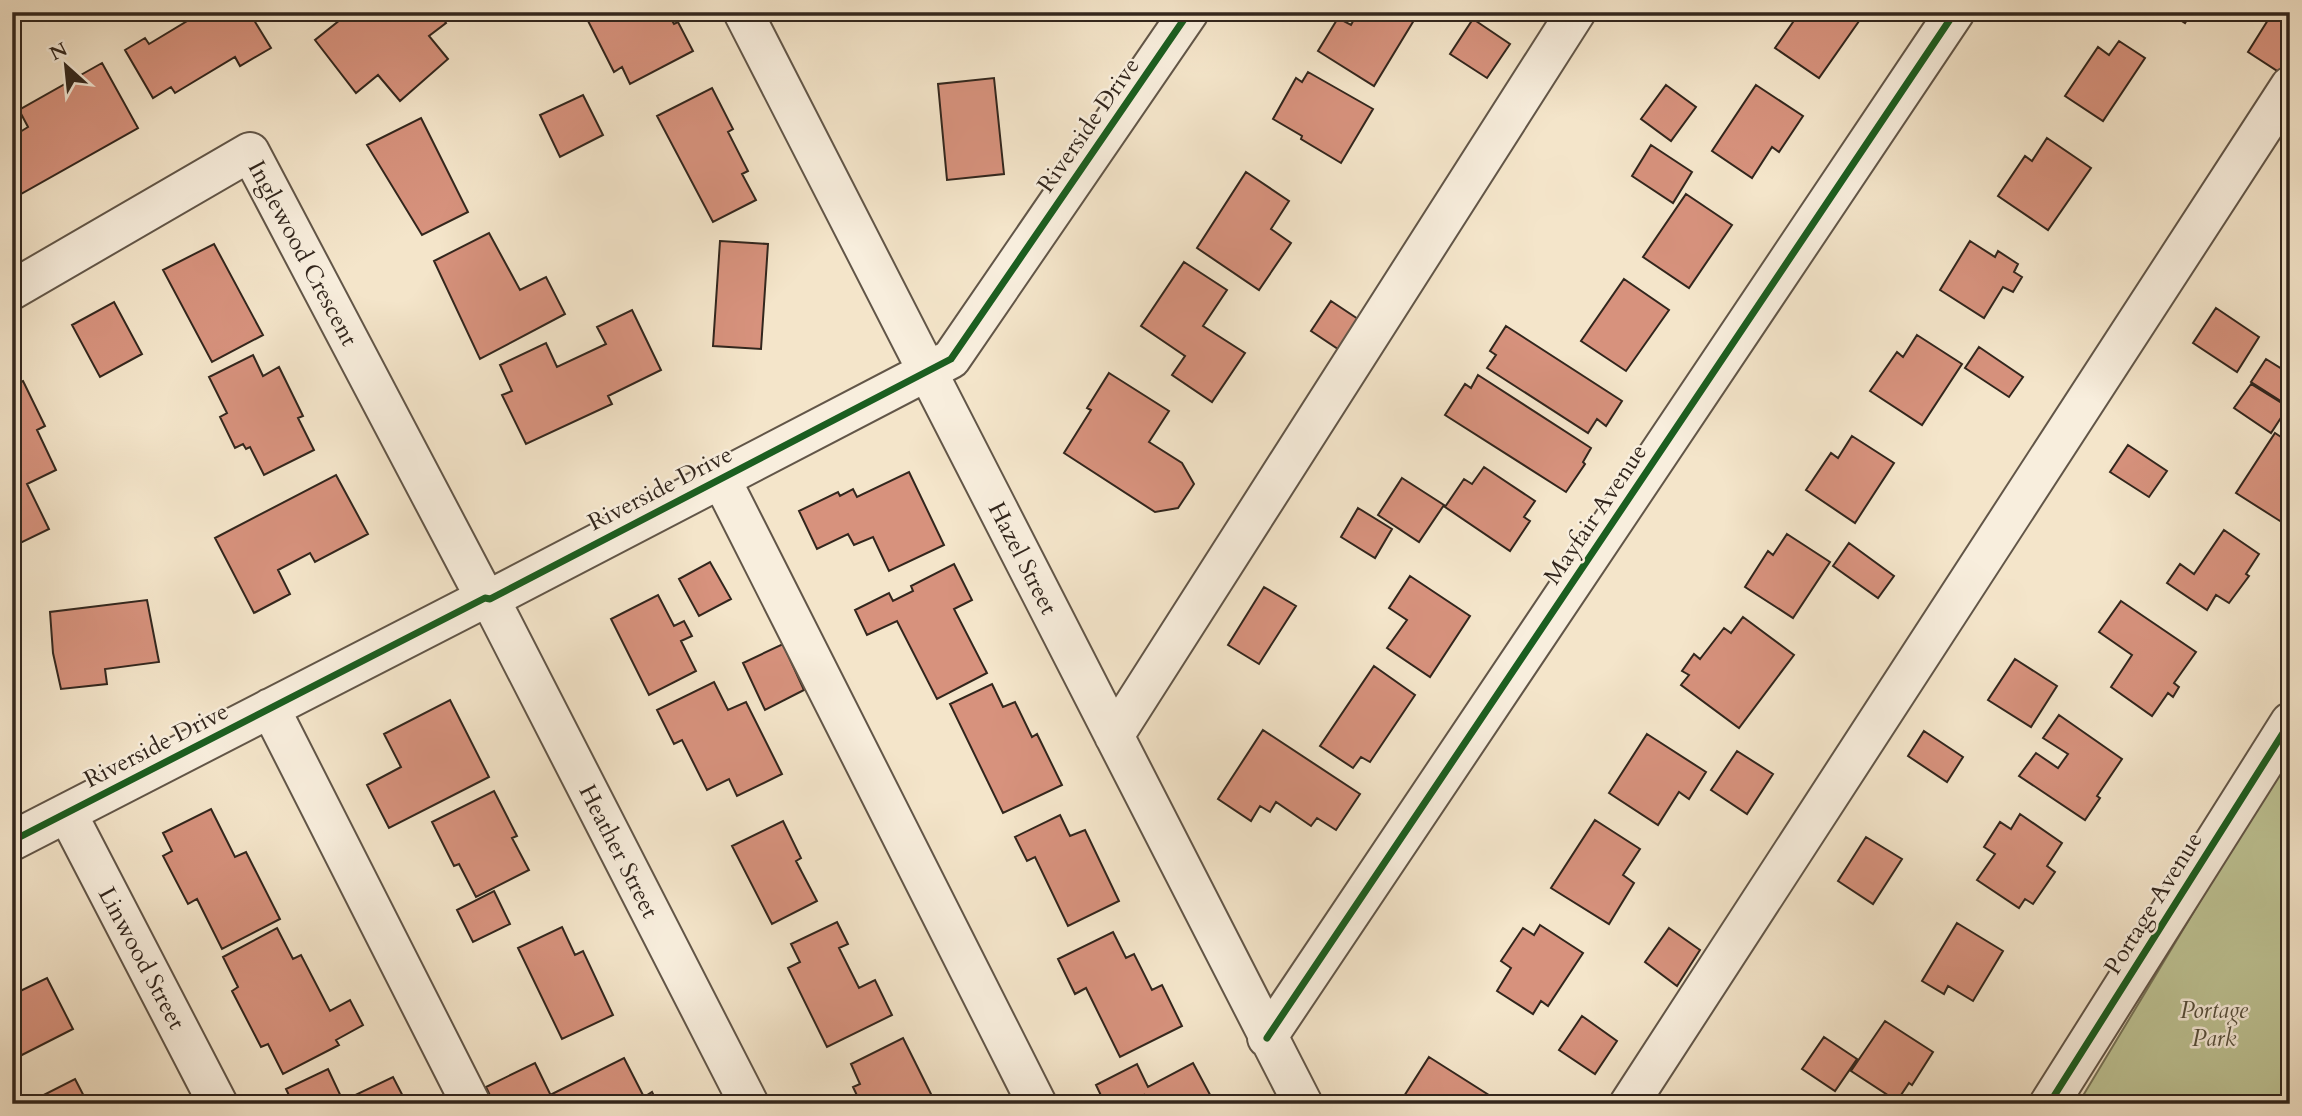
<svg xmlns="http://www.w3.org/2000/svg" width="2302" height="1116" viewBox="0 0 2302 1116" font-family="Cardo,serif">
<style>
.green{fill:#bec495;stroke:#787559;stroke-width:2}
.building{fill:#d7927d;stroke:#32261d;stroke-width:2}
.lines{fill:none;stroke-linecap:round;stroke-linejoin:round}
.minor-casing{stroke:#625648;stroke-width:42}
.minor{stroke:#f8eedd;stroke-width:38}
.cycleway-casing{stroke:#f8eedd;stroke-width:11}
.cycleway{stroke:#1b5e20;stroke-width:7}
.labels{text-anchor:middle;stroke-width:5;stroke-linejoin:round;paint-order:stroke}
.street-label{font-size:24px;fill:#32261d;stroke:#f8eedd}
.park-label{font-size:24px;font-style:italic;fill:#554e3b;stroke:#f8eedd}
</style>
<rect width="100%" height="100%" fill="#f4e5ca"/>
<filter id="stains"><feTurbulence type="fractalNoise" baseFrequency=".00286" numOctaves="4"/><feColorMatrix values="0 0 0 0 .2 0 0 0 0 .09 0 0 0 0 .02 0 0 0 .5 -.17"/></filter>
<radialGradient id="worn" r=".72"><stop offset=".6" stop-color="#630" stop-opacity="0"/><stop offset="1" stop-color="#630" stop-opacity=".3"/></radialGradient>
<path class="green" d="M 2290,752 L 2290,1104 L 2078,1104 Z"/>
<path class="building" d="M 196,12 L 249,12 L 271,48 L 240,66 L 235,57 L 175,93 L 171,87 L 153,98 L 125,50 L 145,38 L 149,44 L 197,15 Z
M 350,12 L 438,12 L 446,23 L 429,36 L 448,59 L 400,101 L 378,75 L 356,93 L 315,40 Z
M 595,12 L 667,12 L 674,24 L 678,22 L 693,51 L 630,84 L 622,67 L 614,72 L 586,17 Z
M 858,12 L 929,12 L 859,21 Z
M 1358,12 L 1419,12 L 1374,86 L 1318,51 L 1338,18 L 1351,25 Z
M 1800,12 L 1861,12 L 1864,14 L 1819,78 L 1775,48 Z
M 2168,12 L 2192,12 L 2185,23 Z
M 2273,12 L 2290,12 L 2290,62 L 2282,74 L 2248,52 Z
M 1473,19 L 1510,44 L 1487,78 L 1450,54 Z
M 2119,41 L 2145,58 L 2103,121 L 2065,96 L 2098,47 L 2109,55 Z
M 102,63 L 138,128 L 12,199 L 12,137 L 28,127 L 19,110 Z
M 1308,72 L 1373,109 L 1341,163 L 1301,139 L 1302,136 L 1273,119 L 1296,78 L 1302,82 Z
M 994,78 L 1004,174 L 947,180 L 938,84 Z
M 1666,85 L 1696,107 L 1671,141 L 1641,119 Z
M 1756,85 L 1803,116 L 1779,152 L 1772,147 L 1752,178 L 1712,151 Z
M 712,88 L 733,129 L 728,132 L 748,171 L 742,174 L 756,200 L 713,222 L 657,116 Z
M 583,95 L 603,135 L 560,157 L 540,115 Z
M 421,118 L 468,212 L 422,235 L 367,145 Z
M 2047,138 L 2091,168 L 2048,230 L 1998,196 L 2025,156 L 2032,161 Z
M 1651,145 L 1692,172 L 1673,203 L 1632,176 Z
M 1246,172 L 1289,201 L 1271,229 L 1291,243 L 1259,290 L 1197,248 Z
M 1686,194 L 1732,225 L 1689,288 L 1643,257 Z
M 489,233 L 520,290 L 546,277 L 565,314 L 480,359 L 434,261 Z
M 720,241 L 768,244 L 761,349 L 713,346 Z
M 1970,241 L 1995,257 L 1998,251 L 2018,264 L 2014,272 L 2022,277 L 2013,292 L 2003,287 L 1984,318 L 1940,290 Z
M 214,244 L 263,335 L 212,362 L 163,270 Z
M 1184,262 L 1227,290 L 1203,326 L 1245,353 L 1212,402 L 1172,375 L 1185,356 L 1141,326 Z
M 1624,279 L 1669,310 L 1626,371 L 1581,341 Z
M 1331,301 L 1373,329 L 1353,359 L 1311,331 Z
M 114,302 L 142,354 L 100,377 L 72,325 Z
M 2216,308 L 2259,337 L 2237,372 L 2193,343 Z
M 632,310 L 661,370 L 608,396 L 612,404 L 526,444 L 502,395 L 512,391 L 500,365 L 546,343 L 557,367 L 606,344 L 597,327 Z
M 1506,326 L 1622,401 L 1606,426 L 1597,419 L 1588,433 L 1487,368 L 1496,355 L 1490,351 Z
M 1917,335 L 1962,364 L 1922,425 L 1870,391 L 1897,352 L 1903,357 Z
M 1979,347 L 2023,377 L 2009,397 L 1965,368 Z
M 253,355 L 263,376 L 279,367 L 303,416 L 298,418 L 314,450 L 264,475 L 250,447 L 246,449 L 243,444 L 235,448 L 220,417 L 227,413 L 209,377 Z
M 2266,359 L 2290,374 L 2290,407 L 2251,382 Z
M 1109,373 L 1169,411 L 1149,442 L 1182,463 L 1194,484 L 1178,508 L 1155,512 L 1064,453 L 1091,410 L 1087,408 Z
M 1478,375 L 1591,448 L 1583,462 L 1585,464 L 1566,492 L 1445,415 L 1465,384 L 1471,388 Z
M 23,381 L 45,426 L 37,430 L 56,470 L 27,484 L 49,529 L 12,547 L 12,386 Z
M 2251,384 L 2288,407 L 2271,433 L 2234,408 Z
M 2275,433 L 2290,443 L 2290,507 L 2280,521 L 2236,493 Z
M 1852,436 L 1894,463 L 1855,523 L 1806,490 L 1831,453 L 1838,458 Z
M 2128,445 L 2167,471 L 2149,497 L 2110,472 Z
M 1484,467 L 1535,501 L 1524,517 L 1530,521 L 1510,551 L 1445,507 L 1464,479 L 1472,484 Z
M 909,472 L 944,545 L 889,571 L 873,537 L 854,545 L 848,534 L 817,549 L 799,511 L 838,492 L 840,496 L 853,489 L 857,497 Z
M 336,475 L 368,534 L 315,562 L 310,553 L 278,570 L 290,594 L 254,613 L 215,538 Z
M 1402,478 L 1444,505 L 1419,542 L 1378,515 Z
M 1358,508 L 1392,529 L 1375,558 L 1341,537 Z
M 2224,530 L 2259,554 L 2246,574 L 2249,576 L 2229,603 L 2216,595 L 2207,610 L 2167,583 L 2180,564 L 2194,574 Z
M 1787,534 L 1830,562 L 1793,618 L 1745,587 L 1768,551 L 1773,555 Z
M 1849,543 L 1894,576 L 1878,598 L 1833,566 Z
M 710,562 L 731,599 L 699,616 L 679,579 Z
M 954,564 L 972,600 L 954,609 L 987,673 L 937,699 L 897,621 L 867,635 L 855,610 L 889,593 L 893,601 L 913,591 L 911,586 Z
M 1410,576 L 1470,616 L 1430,677 L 1387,648 L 1407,620 L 1389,608 Z
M 1264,587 L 1296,606 L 1259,664 L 1228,645 Z
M 658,595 L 674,626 L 684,621 L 692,636 L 681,641 L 696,671 L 649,695 L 611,619 Z
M 147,600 L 159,662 L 105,669 L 107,684 L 61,689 L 53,653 L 50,612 Z
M 2121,601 L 2196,652 L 2174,683 L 2179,687 L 2173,697 L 2168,693 L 2152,716 L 2111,687 L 2132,655 L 2099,632 Z
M 1743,617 L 1794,655 L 1739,728 L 1681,685 L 1689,675 L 1682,671 L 1694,654 L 1700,659 L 1724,628 L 1731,633 Z
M 783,644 L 804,690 L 765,710 L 743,663 Z
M 2015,659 L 2057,686 L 2031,727 L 1988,700 Z
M 1374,666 L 1415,695 L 1370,762 L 1361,757 L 1353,768 L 1320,746 Z
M 714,682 L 728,710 L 746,702 L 782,774 L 737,796 L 729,779 L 707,790 L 682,740 L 674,744 L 657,710 Z
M 992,684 L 1003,707 L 1015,702 L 1032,737 L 1037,734 L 1062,785 L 1003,813 L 950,704 Z
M 450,700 L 489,777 L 389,828 L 367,785 L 401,767 L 384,734 Z
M 2059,715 L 2122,759 L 2097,796 L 2100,798 L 2085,820 L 2019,776 L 2036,753 L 2058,768 L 2068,754 L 2043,738 Z
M 1263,730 L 1360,794 L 1336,830 L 1317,818 L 1311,826 L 1276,802 L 1270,812 L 1260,806 L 1251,821 L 1218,799 Z
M 1924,731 L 1963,757 L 1947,782 L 1908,756 Z
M 1647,734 L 1706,772 L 1689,799 L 1679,792 L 1658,825 L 1609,793 Z
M 1737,751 L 1773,774 L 1747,814 L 1711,790 Z
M 494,791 L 517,836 L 512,838 L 529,870 L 476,897 L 459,864 L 454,866 L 432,822 Z
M 211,809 L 235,857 L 246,852 L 280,919 L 222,949 L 197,899 L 188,904 L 163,856 L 172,851 L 163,833 Z
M 2020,814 L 2062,843 L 2047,866 L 2055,872 L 2033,904 L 2025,899 L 2019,908 L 1977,880 L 1995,854 L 1984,847 L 2000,822 L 2011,829 Z
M 1060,815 L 1070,836 L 1085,830 L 1119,901 L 1068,926 L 1035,857 L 1027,861 L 1015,837 Z
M 1595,820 L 1640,849 L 1623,875 L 1634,883 L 1609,924 L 1551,888 Z
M 783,821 L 801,858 L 796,861 L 817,901 L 772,924 L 732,846 Z
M 1866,837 L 1902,859 L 1873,904 L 1838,881 Z
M 494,891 L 510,924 L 473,942 L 457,910 Z
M 837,922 L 848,944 L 839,948 L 859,988 L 875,980 L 892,1015 L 827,1047 L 788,968 L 800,962 L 791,944 Z
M 1957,923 L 2003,951 L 1973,1001 L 1948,986 L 1944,994 L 1922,981 Z
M 1540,925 L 1583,953 L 1548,1006 L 1541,1001 L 1533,1014 L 1497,991 L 1511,968 L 1501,961 L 1523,928 L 1534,935 Z
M 562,927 L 575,955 L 583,951 L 613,1015 L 562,1039 L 518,948 Z
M 277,928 L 293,959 L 301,955 L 330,1011 L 350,1000 L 363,1025 L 336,1040 L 339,1045 L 283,1074 L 268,1044 L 261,1047 L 232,991 L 238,987 L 223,957 Z
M 1669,928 L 1700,950 L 1677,986 L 1645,962 Z
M 1113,932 L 1126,958 L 1134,954 L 1152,990 L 1162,985 L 1182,1026 L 1120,1057 L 1086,988 L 1075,994 L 1058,959 Z
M 47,978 L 73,1029 L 12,1060 L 12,995 Z
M 1582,1016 L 1617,1041 L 1595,1074 L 1559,1050 Z
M 1885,1021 L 1933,1052 L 1912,1085 L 1909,1083 L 1897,1101 L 1851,1071 Z
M 1824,1037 L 1857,1059 L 1835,1091 L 1802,1069 Z
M 903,1038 L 936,1104 L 861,1104 L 853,1087 L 860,1084 L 851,1064 Z
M 1429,1057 L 1503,1104 L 1399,1104 Z
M 624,1058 L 644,1097 L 652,1092 L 658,1104 L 557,1104 L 552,1094 Z
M 535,1063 L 555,1104 L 494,1104 L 486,1087 Z
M 1193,1063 L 1215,1104 L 1148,1104 L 1144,1095 L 1128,1104 L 1105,1104 L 1096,1085 L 1137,1064 L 1148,1087 Z
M 328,1069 L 343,1101 L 393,1077 L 407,1104 L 293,1104 L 286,1089 Z
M 75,1079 L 88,1104 L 26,1104 Z"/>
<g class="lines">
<defs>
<path id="minor" d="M 743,12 L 1303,1104
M 12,290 L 250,152 L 485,598
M 721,479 L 1037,1104
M 490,599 L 749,1104
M 270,708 L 471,1104
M 1114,736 L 1576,12
M 67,813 L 218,1104
M 12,841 L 485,598 L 490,599 L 951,359 L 1189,12
M 1267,1038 L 1955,12
M 1629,1104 L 2290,86
M 2049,1104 L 2290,722"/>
</defs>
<use href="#minor" class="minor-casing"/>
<use href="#minor" class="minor"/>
<defs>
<path id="cycleway" d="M 12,841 L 485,598 L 490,599 L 951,359 L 1189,12
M 1267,1038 L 1955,12
M 2049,1104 L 2290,722"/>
</defs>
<use href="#cycleway" class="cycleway-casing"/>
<use href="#cycleway" class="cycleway"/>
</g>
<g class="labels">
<g class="street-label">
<text transform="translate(1088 125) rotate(-55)" y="8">Riverside Drive</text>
<text transform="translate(303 253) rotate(62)" y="8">Inglewood Crescent</text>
<text transform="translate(660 488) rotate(-27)" y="8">Riverside Drive</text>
<text transform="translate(1595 514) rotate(-56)" y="8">Mayfair Avenue</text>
<text transform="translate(1023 558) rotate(63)" y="8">Hazel Street</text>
<text transform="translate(156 745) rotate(-27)" y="8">Riverside Drive</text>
<text transform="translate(619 851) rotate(63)" y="8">Heather Street</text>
<text transform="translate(2153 903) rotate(-58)" y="8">Portage Avenue</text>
<text transform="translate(142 958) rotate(62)" y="8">Linwood Street</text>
</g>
<g class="park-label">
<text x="2214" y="1018">Portage<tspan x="2214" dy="28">Park</tspan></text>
</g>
</g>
<rect width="2302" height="1116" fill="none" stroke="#f4e5ca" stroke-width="42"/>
<rect x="14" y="14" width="2274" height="1088" fill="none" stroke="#32261d" stroke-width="3.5"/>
<rect x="21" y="21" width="2260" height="1074" fill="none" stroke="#32261d" stroke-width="2"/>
<g transform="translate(66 66) rotate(333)" stroke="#f8eedd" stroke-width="5" paint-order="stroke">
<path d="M0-5L12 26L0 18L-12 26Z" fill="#32261d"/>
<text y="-10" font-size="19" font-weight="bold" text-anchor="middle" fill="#32261d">N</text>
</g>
<rect width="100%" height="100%" filter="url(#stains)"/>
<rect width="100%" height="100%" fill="url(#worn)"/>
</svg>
